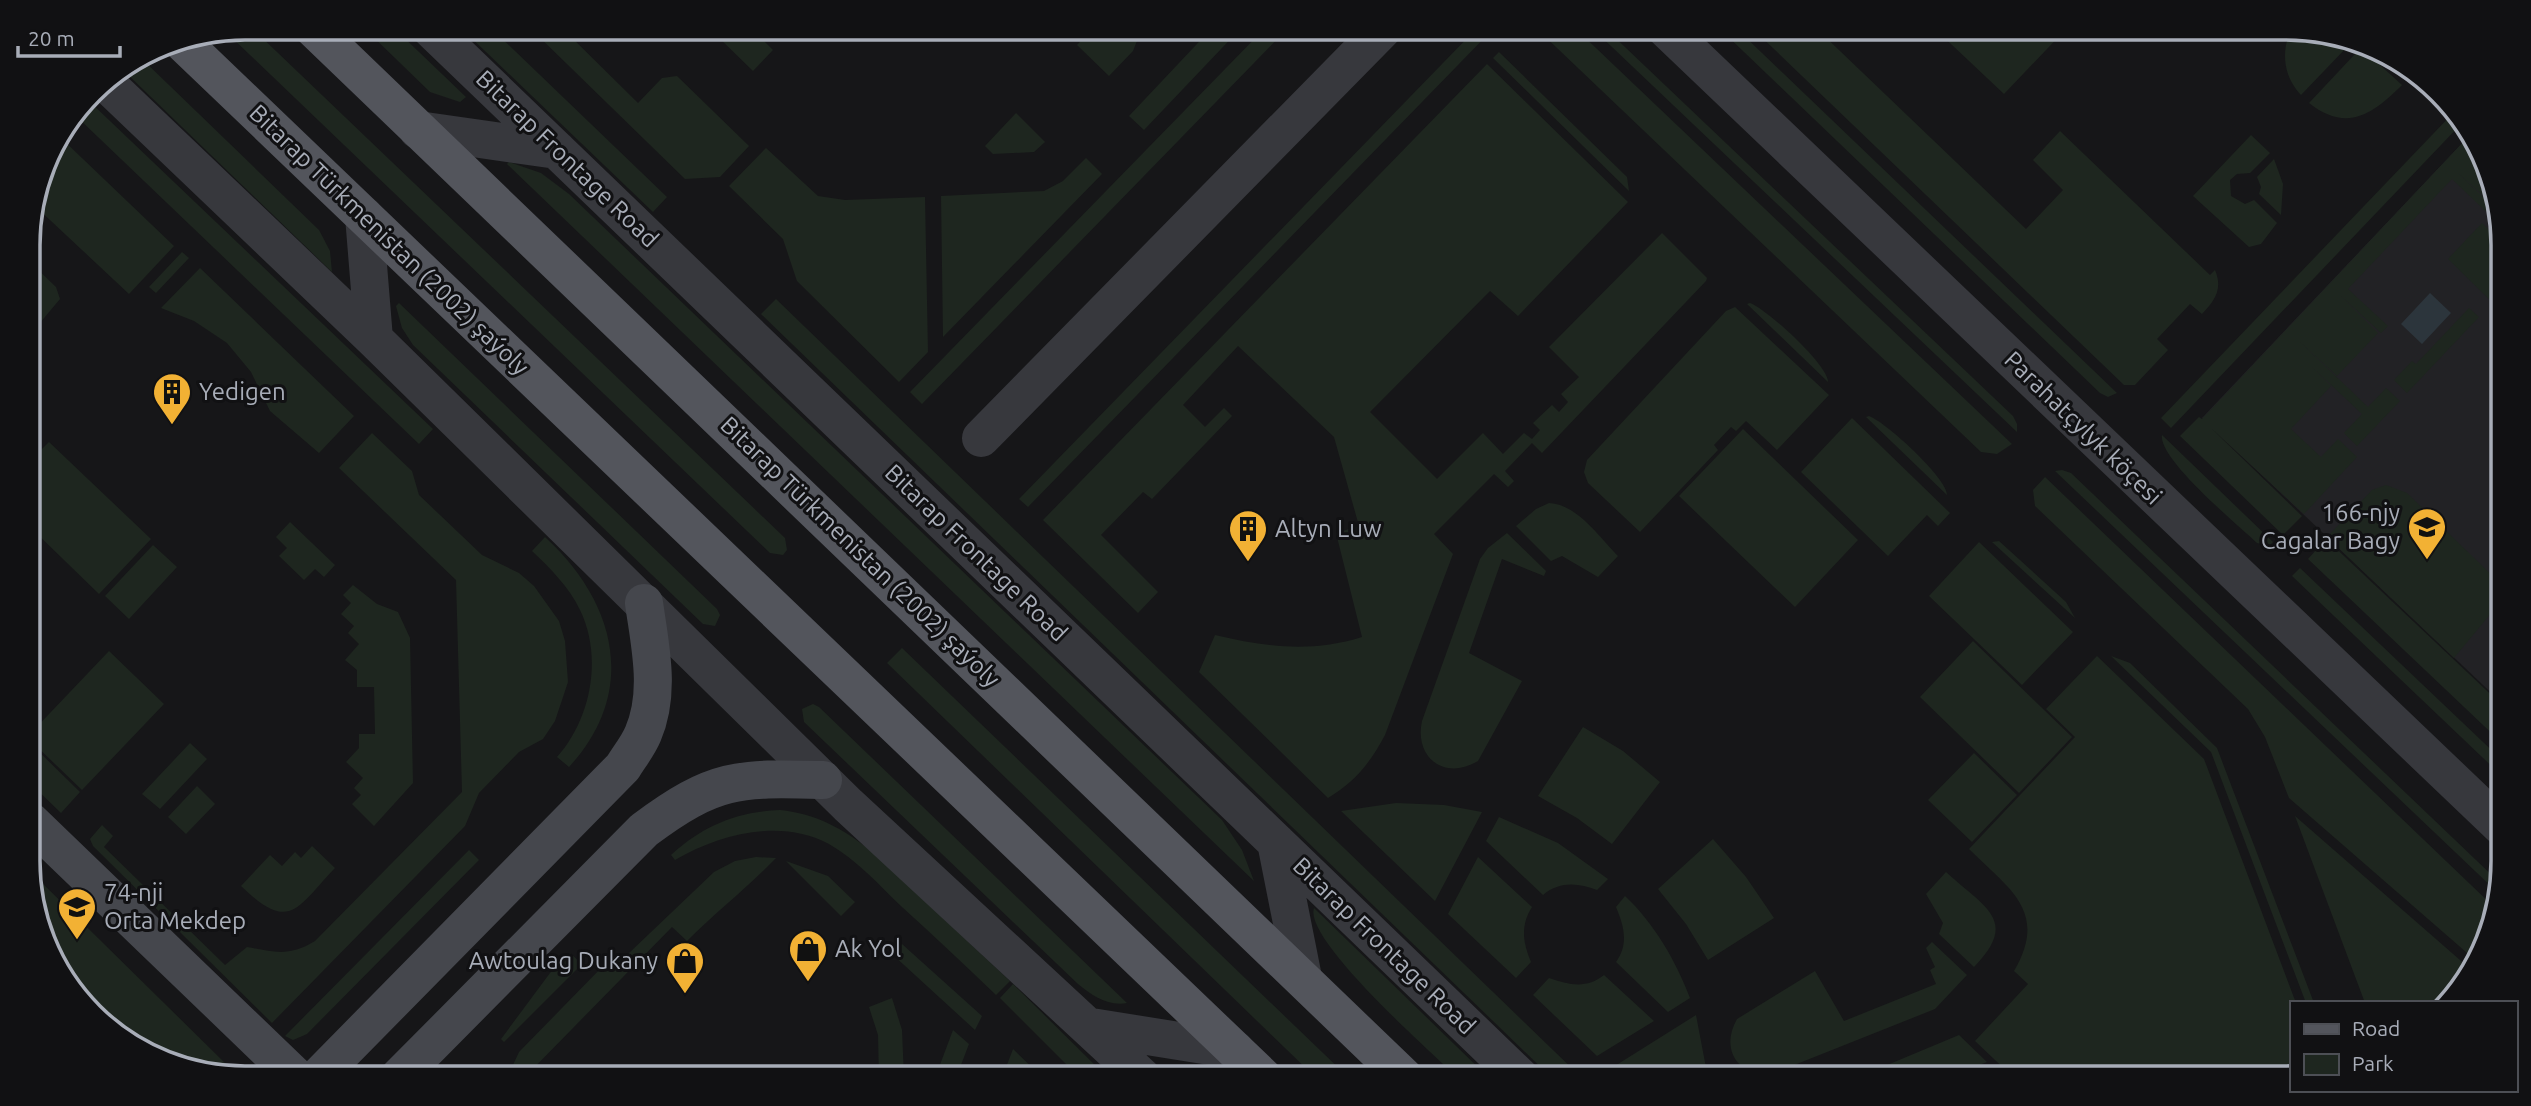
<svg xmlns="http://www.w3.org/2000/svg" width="2531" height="1106" viewBox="0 0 2531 1106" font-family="Ubuntu,sans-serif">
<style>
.built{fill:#222225}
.green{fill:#1e261f}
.water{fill:#2c353c}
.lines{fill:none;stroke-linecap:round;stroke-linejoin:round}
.street{stroke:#37383d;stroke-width:38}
.secondary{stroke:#45474d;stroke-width:38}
.primary{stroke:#53555c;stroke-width:38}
.labels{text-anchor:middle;stroke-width:6;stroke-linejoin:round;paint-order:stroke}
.street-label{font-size:24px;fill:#a8adb8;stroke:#111113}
.poi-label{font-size:24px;fill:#a8adb8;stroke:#111113;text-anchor:start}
.rim{fill:none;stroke:#a8adb8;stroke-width:3.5}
</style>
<rect width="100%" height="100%" fill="#161618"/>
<path class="built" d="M 2468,137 L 2501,217 L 2503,704 L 2202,418 Z"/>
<path class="green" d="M 252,28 L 785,538 L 787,550 L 783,555 L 770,553 L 226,32 Z
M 364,28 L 394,28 L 466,97 L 460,102 L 430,92 Z
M 461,28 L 491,28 L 667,197 L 653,212 Z
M 530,28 L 562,28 L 638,103 L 662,78 L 677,76 L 749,146 L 720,177 L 685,179 Z
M 719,28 L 769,28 L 761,38 L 773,50 L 753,71 L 714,33 Z
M 1093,28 L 1137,28 L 1140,33 L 1133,51 L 1109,76 L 1077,45 Z
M 1212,28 L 1241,28 L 1144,130 L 1129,116 Z
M 1265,28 L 1288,28 L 922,404 L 910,392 Z
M 1477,28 L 1494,28 L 1028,507 L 1019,499 Z
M 1536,28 L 1575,28 L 2012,444 L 1997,454 L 1981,452 Z
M 1592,28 L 1605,28 L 2013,416 L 2017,424 L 2017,432 Z
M 1719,28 L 1736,28 L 2117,393 L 2108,397 L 2100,393 Z
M 1752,28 L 1816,28 L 2026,229 L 2063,190 L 2033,160 L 2060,131 L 2210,275 L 2215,270 C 2223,289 2215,300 2202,314 L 2190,304 L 2157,339 L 2168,350 L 2135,385 L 2124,385 Z
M 1934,28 L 2065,28 L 2066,29 L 2004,94 Z
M 2291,29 L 2346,40 L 2347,47 L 2301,95 C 2283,76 2281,52 2291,29 Z
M 1499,52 L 1627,177 L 1629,191 L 1493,58 Z
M 2355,54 L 2368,54 L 2402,85 C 2373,114 2347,133 2309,103 Z
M 141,58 L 319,230 L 330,251 L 332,272 L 122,69 Z
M 1487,64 L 1628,202 L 1518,316 L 1490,291 L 1370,412 L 1437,479 L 1483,433 L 1503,454 L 1524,433 L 1532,439 L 1540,430 L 1533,423 L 1552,405 L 1559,412 L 1568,402 L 1561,394 L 1579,377 L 1549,347 L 1662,233 L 1707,278 L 1706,281 L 1542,453 L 1532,443 L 1505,471 L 1514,481 L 1508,487 L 1494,474 L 1434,534 L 1453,554 L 1385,735 C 1370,763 1355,782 1328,798 L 1199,672 L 1215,635 C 1266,647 1311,653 1362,637 L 1336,533 L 1359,526 L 1334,437 L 1238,346 L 1183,405 L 1205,427 L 1224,408 L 1232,416 L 1152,499 L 1143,492 L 1101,535 L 1158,592 L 1138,613 L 1043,520 Z
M 88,100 L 433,429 L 419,444 L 76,116 Z
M 2455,111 L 2462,123 L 2171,428 L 2161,418 Z
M 1016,113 L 1045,142 L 1034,152 L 993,154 L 985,146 Z
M 2251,135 L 2270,153 L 2250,173 L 2237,174 L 2230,180 L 2231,196 L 2245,204 L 2254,200 L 2277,223 L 2261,244 L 2249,247 L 2193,196 Z
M 60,137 L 174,246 L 129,294 L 35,206 L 51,149 Z
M 2468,137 L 2497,208 L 2458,173 L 2499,212 L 2501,226 L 2452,179 L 2348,289 L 2388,326 L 2381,333 L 2341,296 L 2378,333 L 2337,376 L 2299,341 L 2368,407 L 2386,388 L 2400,401 L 2357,446 L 2344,433 L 2362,414 L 2312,367 L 2331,386 L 2291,429 L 2321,457 L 2338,439 L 2357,457 L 2304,514 L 2211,428 L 2302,516 L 2283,535 L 2180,436 L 2199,417 L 2202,419 Z
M 766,148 L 818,196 L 845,200 L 925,197 L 928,352 L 899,382 L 797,281 L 783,239 L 729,186 Z
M 1086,158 L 1102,174 L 943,337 L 941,196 L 1044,191 L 1063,181 Z
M 2274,159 L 2283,184 L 2281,215 L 2259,194 L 2261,187 L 2257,177 Z
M 509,162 L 541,173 L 569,194 L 1222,820 L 1242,850 L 1254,881 L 507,164 Z
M 2482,223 L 2501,241 L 2501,294 L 2493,303 L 2448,259 Z
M 182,252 L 189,258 L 156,293 L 149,287 Z
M 29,261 L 56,287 L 60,299 L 29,336 Z
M 200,268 L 354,416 L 319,453 L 270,411 L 251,372 L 227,343 L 194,321 L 161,308 Z
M 776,299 L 1582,1078 L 1552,1078 L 761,314 Z
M 399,303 L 717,609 L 720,615 L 715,626 L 703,624 L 413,345 L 402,328 L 396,306 Z
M 1750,303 C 1767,309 1829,366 1828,382 L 1747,304 Z
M 1735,307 L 1829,395 L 1777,450 L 1746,421 L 1736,431 L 1731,427 L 1714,445 L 1718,450 L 1640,532 L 1588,483 L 1584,472 L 1587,460 L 1726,311 Z
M 2469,308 L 2479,317 L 2407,393 L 2394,380 L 2412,361 L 2416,364 Z
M 1869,416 C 1886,422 1948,479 1947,495 L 1866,417 Z
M 1852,418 L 1950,513 L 1938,526 L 1927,515 L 1888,556 L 1801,472 Z
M 1743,429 L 1858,540 L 1795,607 L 1679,496 Z
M 372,433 L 412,471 L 419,495 L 482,555 L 519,573 L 534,586 L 559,621 L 565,641 L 568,682 L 555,721 L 543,739 L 519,752 L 479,793 L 465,826 L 272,1023 L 93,846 L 90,839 L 102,825 L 113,836 L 104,847 L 225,965 L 247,947 C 274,952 289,957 315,941 L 462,792 L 456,580 L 339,468 Z
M 2162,435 L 2273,542 L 2269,546 L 2257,543 C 2238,525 2158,459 2162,435 Z
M 49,442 L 151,539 L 99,594 L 29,526 L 29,462 Z
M 2062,470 L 2071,473 L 2499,882 L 2497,892 L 2055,471 Z
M 2045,477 L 2494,907 L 2487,943 L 2474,959 L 2289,798 L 2265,737 L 2248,709 L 2035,506 L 2033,490 Z
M 2386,485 L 2407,493 L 2502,585 L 2502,600 L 2454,658 L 2327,537 L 2372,490 Z
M 1549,503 C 1577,504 1600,538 1618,556 L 1598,577 L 1562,556 L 1551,561 L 1516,526 L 1536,509 Z
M 290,522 L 335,565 L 324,577 L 315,569 L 304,580 L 279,556 L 287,548 L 276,537 Z
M 1507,533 L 1546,571 L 1544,576 L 1502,559 L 1469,653 L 1522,681 L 1478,761 C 1445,781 1414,758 1422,721 L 1480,559 L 1488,548 Z
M 545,537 C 616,602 639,691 569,767 L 557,757 C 591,719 603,657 580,610 C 569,587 551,569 532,551 Z
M 2326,539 L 2503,706 L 2503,744 L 2308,559 Z
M 1999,541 L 2066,602 L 2075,618 L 1992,542 Z
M 1979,542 L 2073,632 L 2022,685 L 1929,596 Z
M 153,545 L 177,567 L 129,619 L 105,596 Z
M 2300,568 L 2503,761 L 2503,777 L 2292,576 Z
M 353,585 L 377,604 L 398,612 L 410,638 L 413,783 L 374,826 L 352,804 L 361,795 L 354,788 L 363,778 L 346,762 L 359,748 L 359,734 L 375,734 L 374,687 L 357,687 L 357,670 L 345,660 L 359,644 L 348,633 L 354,626 L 341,614 L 351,603 L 343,595 Z
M 1973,641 L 2072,737 L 2019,793 L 1920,697 Z
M 902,648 L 1349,1078 L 1316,1078 L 887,663 Z
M 109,651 L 164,704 L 82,790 L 30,740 L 30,734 Z
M 2097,656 L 2204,759 L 2296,1003 L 2291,1003 L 2291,1078 L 2014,1078 L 1975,1041 L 2028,984 L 2014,971 C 2049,911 2009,889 1969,849 L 2075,737 L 2046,709 Z
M 2111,656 L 2130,663 L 2217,748 L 2314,1003 L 2306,1003 L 2211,752 Z
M 813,704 L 819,707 L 1127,1003 C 1109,1007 1091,995 1078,984 L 804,722 L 802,709 Z
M 1583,727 L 1623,751 L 1660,782 L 1612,844 L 1577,818 L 1538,796 Z
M 30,743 L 80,792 L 61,813 L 30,783 Z
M 190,743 L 207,759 L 160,809 L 142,794 Z
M 1974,753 L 2017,795 L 1972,842 L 1928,800 Z
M 197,786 L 215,804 L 186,834 L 168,817 Z
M 1396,803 L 1444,805 L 1482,812 L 1435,901 L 1341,811 Z
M 780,810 C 816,814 842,828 870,850 L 1010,981 L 996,995 C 965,965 934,936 902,907 C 879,885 857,860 829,844 C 781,818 720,834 675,860 L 671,855 C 703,826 736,812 780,810 Z
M 2295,816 L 2468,967 L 2441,1003 L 2365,1003 Z
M 1499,817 L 1558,843 L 1608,879 L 1597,890 C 1578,883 1560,881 1543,895 L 1486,841 Z
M 1713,839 L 1746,877 L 1774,918 L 1708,960 L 1686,924 L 1658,889 Z
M 312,846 L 335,868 C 296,909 290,933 241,886 L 270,855 L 282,866 L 295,852 L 301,858 Z
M 469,850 L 479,860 L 307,1034 L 293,1040 L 285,1036 Z
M 756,857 L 776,858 C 747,888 717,911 687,941 L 672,927 L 524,1078 L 507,1078 L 519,1052 L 604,965 L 628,954 L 714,872 L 735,861 Z
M 1478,857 L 1532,907 C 1520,926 1523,943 1531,962 L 1516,978 L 1448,914 Z
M 786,861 L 828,876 L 855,902 L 841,916 Z
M 1946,872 C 1984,907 2020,920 1974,967 L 1939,934 L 1943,923 L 1926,894 Z
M 37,878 L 227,1065 L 220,1073 L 163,1062 L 73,993 L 30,889 Z
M 1625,896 C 1654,923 1676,961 1690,998 L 1668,1012 L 1616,962 C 1629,944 1624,926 1616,907 Z
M 1314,908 L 1489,1078 L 1458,1078 C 1432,1053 1303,939 1314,908 Z
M 1932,942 L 1967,975 L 1935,1009 L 1767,1076 C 1735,1073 1721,1047 1737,1019 L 1815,971 L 1844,1021 L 1936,984 L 1930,970 L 1935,967 L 1926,948 Z
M 902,944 L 982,1016 L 975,1030 L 892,954 Z
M 570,953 L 582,964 L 504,1042 L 501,1039 L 550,973 Z
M 1604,975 L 1654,1021 L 1597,1056 L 1533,995 L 1549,978 C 1569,985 1587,989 1604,975 Z
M 1013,984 L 1108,1078 L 1080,1078 L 1000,998 Z
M 892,998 L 902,1030 L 904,1078 L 879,1078 L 878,1035 L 869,1007 Z
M 1696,1015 L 1708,1078 L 1620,1078 L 1610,1069 Z
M 953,1030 L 969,1044 L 956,1078 L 935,1078 Z
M 1959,1035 L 1987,1062 L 1946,1078 L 1856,1078 Z
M 1013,1049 L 1043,1078 L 1002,1078 Z"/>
<path class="water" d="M 2430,293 L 2451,313 L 2422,344 L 2401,324 Z"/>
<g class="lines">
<path class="street" d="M 430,28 L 1521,1078
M 1665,28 L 2503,828
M 104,81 L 374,339 L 848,805 L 1143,1078
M 418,130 L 557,150
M 364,216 L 374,339
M 981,438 L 1384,28
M 1276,842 L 1303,978
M 1091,1027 L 1235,1050"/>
<path class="secondary" d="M 30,821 L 297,1078
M 317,1078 L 623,767 C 629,757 638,746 643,734 C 661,692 650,646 644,603
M 398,1078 L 644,830 C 715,777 738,778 823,780"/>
<path class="primary" d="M 313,28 L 1405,1078
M 181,41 L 1264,1078"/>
</g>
<defs>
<symbol id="building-pin" viewBox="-11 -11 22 30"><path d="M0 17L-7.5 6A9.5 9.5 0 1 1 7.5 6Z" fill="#f2b134" stroke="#111113"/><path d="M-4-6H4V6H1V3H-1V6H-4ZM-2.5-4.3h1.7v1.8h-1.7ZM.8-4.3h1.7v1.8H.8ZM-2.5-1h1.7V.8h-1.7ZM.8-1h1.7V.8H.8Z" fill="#111"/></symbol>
<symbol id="school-pin" viewBox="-11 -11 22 30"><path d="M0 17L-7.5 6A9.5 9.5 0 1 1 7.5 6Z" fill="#f2b134" stroke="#111113"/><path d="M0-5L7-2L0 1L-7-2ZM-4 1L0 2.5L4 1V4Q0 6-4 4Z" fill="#111"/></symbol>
<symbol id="shop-pin" viewBox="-11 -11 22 30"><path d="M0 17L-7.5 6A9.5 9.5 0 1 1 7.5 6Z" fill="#f2b134" stroke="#111113"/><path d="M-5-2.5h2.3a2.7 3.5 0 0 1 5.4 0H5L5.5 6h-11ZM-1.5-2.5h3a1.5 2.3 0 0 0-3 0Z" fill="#111"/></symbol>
</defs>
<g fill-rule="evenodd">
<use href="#building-pin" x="150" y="370" width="44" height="60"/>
<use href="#school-pin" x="2405" y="505" width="44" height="60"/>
<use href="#building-pin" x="1226" y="507" width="44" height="60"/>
<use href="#school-pin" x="55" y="885" width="44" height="60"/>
<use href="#shop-pin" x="786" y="927" width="44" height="60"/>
<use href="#shop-pin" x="663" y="939" width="44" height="60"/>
</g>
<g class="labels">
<g class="street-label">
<text transform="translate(567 159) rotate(44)" y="8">Bitarap Frontage Road</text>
<text transform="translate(389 240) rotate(44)" y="8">Bitarap Türkmenistan (2002) şaýoly</text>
<text transform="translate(2083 428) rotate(44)" y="8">Parahatçylyk köçesi</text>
<text transform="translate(860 552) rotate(44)" y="8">Bitarap Türkmenistan (2002) şaýoly</text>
<text transform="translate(976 553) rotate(44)" y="8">Bitarap Frontage Road</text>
<text transform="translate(1384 946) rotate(44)" y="8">Bitarap Frontage Road</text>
</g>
<g class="poi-label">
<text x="199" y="400">Yedigen</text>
<text x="2400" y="521" text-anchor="end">166-njy<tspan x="2400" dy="28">Cagalar Bagy</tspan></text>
<text x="1275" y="537">Altyn Luw</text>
<text x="104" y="901">74-nji<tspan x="104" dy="28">Orta Mekdep</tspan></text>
<text x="835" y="957">Ak Yol</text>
<text x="658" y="969" text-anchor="end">Awtoulag Dukany</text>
</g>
</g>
<path d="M0 0H2531V1106H0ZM245 40H2286A205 205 0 0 1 2491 245V861A205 205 0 0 1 2286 1066H245A205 205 0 0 1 40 861V245A205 205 0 0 1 245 40Z" fill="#111113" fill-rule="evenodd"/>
<path class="rim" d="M245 40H2286A205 205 0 0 1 2491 245V861A205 205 0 0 1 2286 1066H245A205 205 0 0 1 40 861V245A205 205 0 0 1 245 40Z"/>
<rect x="2290" y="1001" width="228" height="91" fill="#111113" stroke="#4d4f55" stroke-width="2"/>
<rect x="2304" y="1024" width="35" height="10" fill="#53555c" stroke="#4d4f55" stroke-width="2"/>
<text x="2352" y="1036" font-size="21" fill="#a8adb8">Road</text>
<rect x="2304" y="1054" width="35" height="21" fill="#1e261f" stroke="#4d4f55" stroke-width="2"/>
<text x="2352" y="1071" font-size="21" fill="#a8adb8">Park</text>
<path d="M18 46v10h102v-10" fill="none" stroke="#a8adb8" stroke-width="3.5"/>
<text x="28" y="46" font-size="21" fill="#a8adb8" stroke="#111113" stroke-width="5" paint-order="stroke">20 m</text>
</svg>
